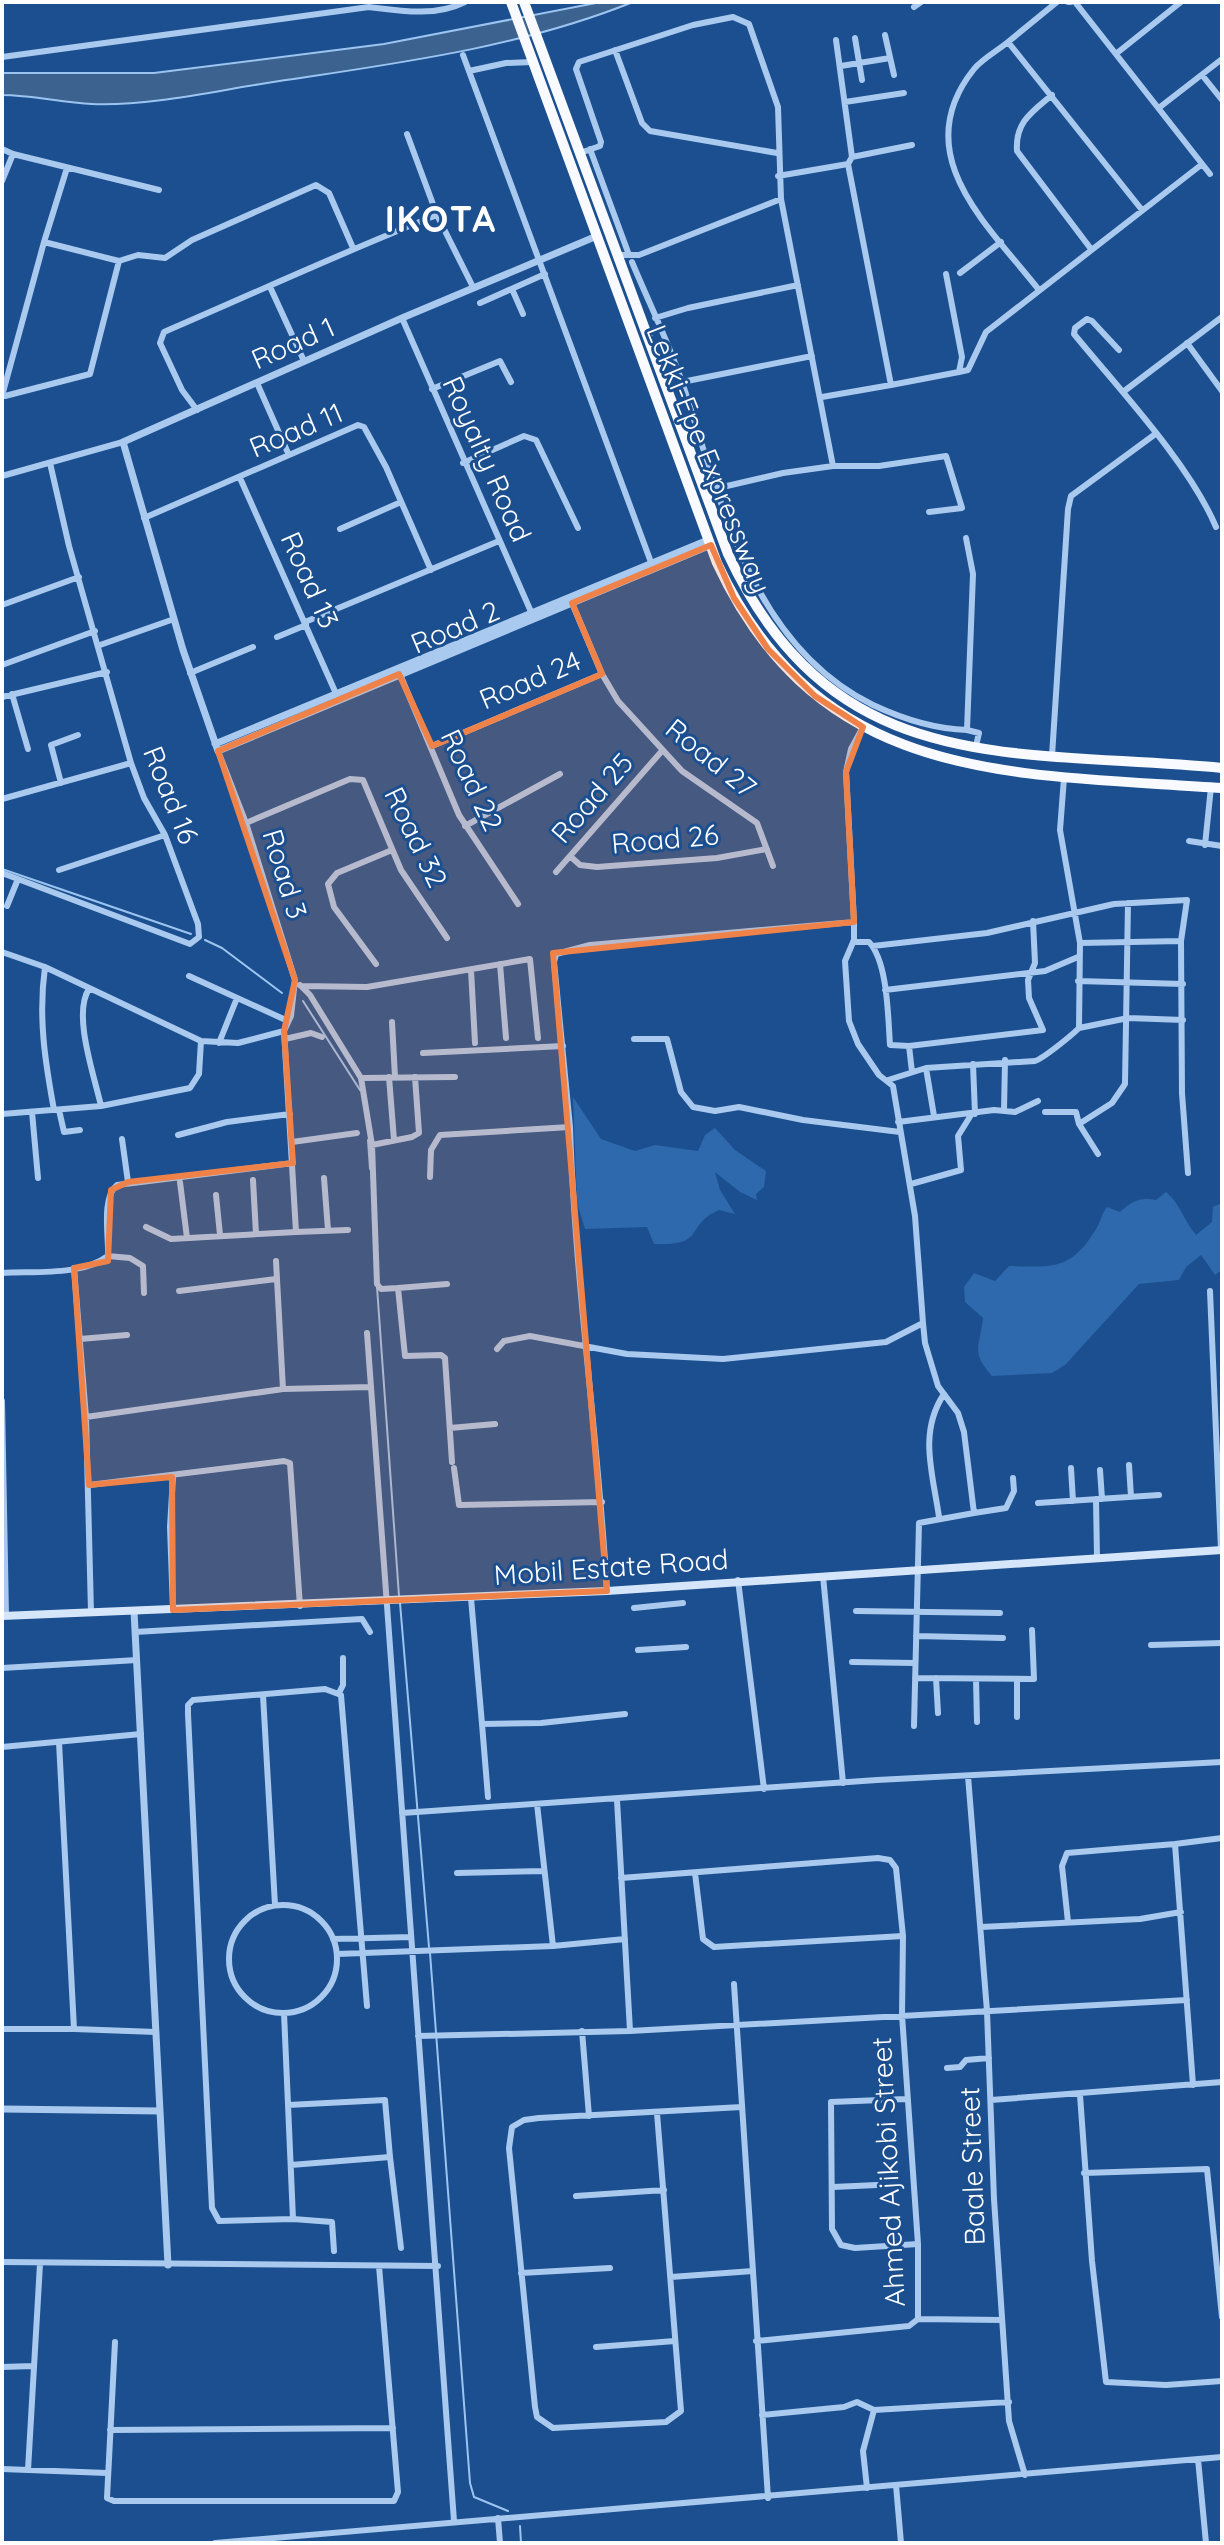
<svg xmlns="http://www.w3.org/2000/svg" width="1224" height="2545" viewBox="0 0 1224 2545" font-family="Quicksand,sans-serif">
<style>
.green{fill:#2e69ad}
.water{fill:#3c6290;stroke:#9cc4f0;stroke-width:2}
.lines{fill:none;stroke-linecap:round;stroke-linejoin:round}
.stream{stroke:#9cc4f0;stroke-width:2}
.minor{stroke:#a9c9ee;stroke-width:6}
.tertiary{stroke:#a9c9ee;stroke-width:7}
.secondary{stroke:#d6e6fa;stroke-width:8}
.trunk{stroke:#f8faff;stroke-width:10}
.marked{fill:#ee8249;fill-opacity:0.2;stroke:#ee8249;stroke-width:6;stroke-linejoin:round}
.labels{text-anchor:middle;stroke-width:6;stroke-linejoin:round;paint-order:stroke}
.street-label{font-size:28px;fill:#fff;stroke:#1b4f8f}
.district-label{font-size:36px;font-weight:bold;letter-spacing:2px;fill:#fff;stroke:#1b4f8f}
</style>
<rect width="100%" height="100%" fill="#1b4f8f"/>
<path class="green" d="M 573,1097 L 601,1139 L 635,1151 L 655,1145 L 698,1151 L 705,1135 L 715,1128 L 735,1150 L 766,1171 L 764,1187 L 756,1194 L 757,1200 L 740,1192 L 715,1172 L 720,1190 L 735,1214 L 719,1210 C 683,1226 708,1246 654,1244 L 647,1227 L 585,1229 L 577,1203 Z
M 1166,1192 C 1180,1203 1184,1221 1196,1235 L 1212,1222 L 1213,1207 L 1222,1203 L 1222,1270 L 1215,1275 L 1201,1255 L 1186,1267 L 1179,1280 L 1139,1284 L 1065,1365 L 1052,1373 L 992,1376 C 970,1352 980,1347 983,1318 L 965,1302 L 964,1287 L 974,1273 L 995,1281 L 1009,1266 C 1052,1267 1071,1271 1096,1229 C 1101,1221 1101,1215 1107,1207 L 1120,1212 C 1132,1201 1140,1197 1156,1200 Z"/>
<path class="water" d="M 601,2 L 633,2 C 516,49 391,64 267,83 C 210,92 150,106 92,104 C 62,103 33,95 2,95 L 2,73 L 154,73 L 384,44 Z"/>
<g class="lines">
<path class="stream" d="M 2,869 L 191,934
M 205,940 L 222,948 L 282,993
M 303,1001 L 360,1090
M 368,1140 L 370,1169
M 377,1287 L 399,1596
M 400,1603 L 429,1947
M 430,1953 L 470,2483 L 474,2497 L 508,2511
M 520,2526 L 521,2543"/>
<path class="minor" d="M 1068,2 L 1071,2
M 1075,2 L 1210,174
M 914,7 L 921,2
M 885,35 L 894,75
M 855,38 L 862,80
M 1008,42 L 1057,2
M 615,50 L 642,123 L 650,131 L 777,153
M 1117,53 L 1181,2
M 463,55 L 652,565
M 2,57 L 369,7 C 401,11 435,17 465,2
M 841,66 L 890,58
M 469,71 L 506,63 L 533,62
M 1202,75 L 1222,100
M 1052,95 C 1032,112 1015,122 1017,151 L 1091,249
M 845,102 L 904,93
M 1160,107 L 1222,59
M 407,134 L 437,215 L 473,287
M 2,149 L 13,154 L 2,181
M 590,149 L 629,255
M 580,153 L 600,146 L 601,142 L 576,69 L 579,62 L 693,25 L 733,17 L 749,24 L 778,107 L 781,199 L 833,466 L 783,473 L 714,489
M 13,154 L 159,190
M 852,157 L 912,145
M 778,176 L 848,164
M 44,242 L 67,168
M 618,255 L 639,255 L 781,199
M 632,262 C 649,303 669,343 683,385 C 722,503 751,645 873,705 C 903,719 934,729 967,730
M 960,273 L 1001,242
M 271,289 L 304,361
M 512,289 L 523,314
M 1039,290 C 988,225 906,154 974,69 C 982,59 997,51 1008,42 L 1142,210
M 480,303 L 545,274
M 402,318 L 532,614
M 655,318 L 688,308 L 798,285
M 1187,343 L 1222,391
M 1119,350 L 1092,321 L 1087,319 L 1075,328 L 1074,334 C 1118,388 1189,463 1216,527
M 959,372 L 968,370 L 986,332 L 1201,165
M 682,382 L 812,356
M 257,383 L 288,453
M 891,385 L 959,372 L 962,357 L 946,274
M 432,389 L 500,361 L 511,382
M 1123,392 L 1222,317
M 2,396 L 44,242 L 119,261 L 138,255 L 165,258 L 192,240 L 316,185 L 329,193 L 353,248
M 5,396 L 90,374 L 119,261
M 822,397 L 891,385 L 848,164 L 852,157 L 836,40
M 197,410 L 182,390 L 160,343 L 164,332 C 255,293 345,251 437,215
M 463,463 L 524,436 L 536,440 L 578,528
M 833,466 L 879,466 L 946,456 L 962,508 L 929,512
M 2,476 L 123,442
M 240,478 L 338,698
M 144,518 L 358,425 L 364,427 L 386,467 L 431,570
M 340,529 L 401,502
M 966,538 L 973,574 L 967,730 L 979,733 L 976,746
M 572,603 L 602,674 L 618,701 L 682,771 L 757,823 L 773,866
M 2,605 L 79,577
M 305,622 L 499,541
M 277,637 L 306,625
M 100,645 L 174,619
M 2,665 L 95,631
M 399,672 L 459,815 L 518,904
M 190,673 L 253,647
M 12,694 L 28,749
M 2,697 L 107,672
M 432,746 L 602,674
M 1052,756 L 1068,509 L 1071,496 L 1154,435
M 61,783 L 51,745 L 78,735
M 2,799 L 131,763
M 246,823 L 350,779 L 363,780 L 401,870 L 447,938
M 465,826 L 560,774
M 1189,841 L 1222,846
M 1205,845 L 1211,787
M 571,857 L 580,865 L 597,867 L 717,858 L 767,849
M 59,870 L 165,835
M 556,872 L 661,752
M 2,873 L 190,944 L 199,937 L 198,924 L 165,835 L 144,798 L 131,763 L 69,546 L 50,463
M 7,906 L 18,879
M 853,942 L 869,942 C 888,962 888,1018 890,1045 L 909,1046 L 912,1072
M 1080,943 L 1181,941
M 873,946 L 987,933 L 1114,904 L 1187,900 L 1181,941 L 1182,1093 L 1188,1173
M 2,952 L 45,967 L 201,1041 L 238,1043 L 284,1031 L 291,1016 L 295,980 L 246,823 L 218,751
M 376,964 L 334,907 L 328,884 L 337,873 L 392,850
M 500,964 L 506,1038
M 45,967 C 38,1017 45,1061 54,1110
M 471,970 L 475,1043
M 189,976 L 288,1021
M 1078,981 L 1183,984
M 300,985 L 310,995 L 361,1078 L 372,1145 L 412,1137 L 419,1133 L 415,1077
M 301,986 L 367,987 L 530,959 L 538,1038
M 89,989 C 72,1014 95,1078 101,1106
M 885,990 L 1045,971 L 1078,957
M 392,1022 L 395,1077
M 1079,1028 L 1128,1018 L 1183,1020
M 284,1031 L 296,1232 L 348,1230
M 285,1039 L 311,1033 L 322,1037
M 634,1039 L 667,1039 L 681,1092 L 693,1107 L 715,1111 L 739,1107 L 803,1120 L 900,1132
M 219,1043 L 237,998
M 909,1046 L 1043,1030 L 1029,998 L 1028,980 L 1035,963 L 1033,921
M 423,1053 L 563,1046
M 973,1064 L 975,1114
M 926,1068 L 934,1116
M 389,1077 L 394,1140
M 361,1078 L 455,1077
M 888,1080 L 926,1068 L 1035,1061 C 1044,1058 1072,1035 1079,1028 L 1080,943 L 1060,830 L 1064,778
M 59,1110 L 64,1132 L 80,1130
M 1004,1111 L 1005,1060
M 32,1112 L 38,1178
M 1045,1112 L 1076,1112 L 1079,1124 L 1112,1103 L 1125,1084 L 1128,903
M 2,1114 L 101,1106 L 190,1088 L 199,1074 L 201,1041
M 898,1122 L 994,1110 L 1015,1112 L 1038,1101
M 1079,1124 L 1098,1154
M 570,1127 L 554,962 L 556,954 L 590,945 L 854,922 L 846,772 L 851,749 L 863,727
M 178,1135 L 227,1122 L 290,1114
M 122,1139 L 128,1182
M 292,1142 L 357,1133
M 372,1145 L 377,1284 L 381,1289 L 398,1288 L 405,1356 L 441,1355 L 445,1358 L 452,1462
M 430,1177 L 431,1150 L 440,1135 L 570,1127 C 575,1282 598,1436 607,1591
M 324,1178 L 328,1230
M 253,1180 L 256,1234
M 180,1182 L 187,1238
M 911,1184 L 961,1170 L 958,1136 L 971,1115
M 216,1195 L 220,1235
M 146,1227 L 171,1239 L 296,1232
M 108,1256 L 130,1258 L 143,1266 L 144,1293
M 276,1261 L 283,1389
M 74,1268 L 86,1417 L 91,1612
M 2,1273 C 34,1271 82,1276 108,1256 C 109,1237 101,1198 117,1185 L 293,1163
M 398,1288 L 447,1284
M 179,1291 L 276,1279
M 1210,1291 L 1221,1550
M 367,1333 L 371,1387
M 80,1339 L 127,1335
M 497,1349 L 504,1341 L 530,1336 L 627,1354 L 723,1359 L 886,1342 L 923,1323 L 915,1216 L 893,1086 L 879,1075 L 858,1044 L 849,1021 L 845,961 L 854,940 L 854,922
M 2,1401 L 6,1616
M 86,1417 L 283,1389 L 371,1387 L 454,2521
M 450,1428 L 495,1424
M 1129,1465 L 1131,1497
M 454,1468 L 459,1505 L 602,1502
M 1071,1468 L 1073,1501
M 1100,1470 L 1102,1499
M 173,1477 L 170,1527 L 173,1610
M 89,1485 L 284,1461 L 290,1463 L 300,1606
M 1096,1499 L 1097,1557
M 1038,1503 L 1159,1495
M 974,1513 L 1006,1508 L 1014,1491 L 1013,1478
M 939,1517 C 933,1474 918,1433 944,1394
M 823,1576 L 843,1783
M 738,1580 L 764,1789
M 471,1598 L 482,1724 L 541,1723 L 625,1714
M 634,1608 L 683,1603
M 856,1611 L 1000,1613
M 135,1632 L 362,1619 L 370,1632
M 916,1636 L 1003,1638
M 1151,1645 L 1222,1643
M 638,1650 L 686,1647
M 852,1662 L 915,1663
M 2,1668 L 137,1660
M 915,1678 L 1034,1679 L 1032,1630
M 936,1678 L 938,1713
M 976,1679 L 977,1722
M 339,1693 L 343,1685 L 343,1658
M 263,1695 L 275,1905
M 1017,1717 L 1017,1680
M 482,1724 L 488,1797
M 914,1726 L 919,1523 L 974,1513 L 964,1432 L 958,1413 L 938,1386 L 925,1343 L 923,1323
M 59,1742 L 74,2029 L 156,2032
M 2,1747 L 141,1734
M 968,1776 L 987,2011 L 994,2199 L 1009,2421 L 1025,2475
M 617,1800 L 630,2031
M 537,1804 L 553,1946
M 402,1813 L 877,1780 L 1222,1762
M 457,1873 L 544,1871
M 695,1873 L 703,1939 L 714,1947 L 903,1936
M 621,1878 L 878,1858 L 890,1860 L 896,1868 L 903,1936 L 902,2015 L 918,2244 L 918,2319 L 909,2326 L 756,2341
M229 1959a54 54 0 1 1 108 0a54 54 0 1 1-108 0Z
M 1068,1922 L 1062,1866 L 1067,1853 L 1175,1844
M 981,1927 L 1140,1919 L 1181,1912
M 333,1939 L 411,1937
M 337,1954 L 553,1946 L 625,1939
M 734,1984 L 768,2498
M 284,2013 L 293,2219
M 2,2029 L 74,2029
M 582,2031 L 589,2116
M 418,2036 L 630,2031 L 1187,2000
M 947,2068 L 960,2067 L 966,2060 L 989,2058
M 1193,2085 L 1175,1844 L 1222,1838
M 1080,2095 L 1092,2261 L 1106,2382 L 1166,2385 L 1222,2381
M 906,2099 L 831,2102 L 832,2229 L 841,2245 L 855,2248 L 918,2244
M 991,2100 L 1222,2082
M 288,2105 L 385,2100 L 390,2157 L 291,2165
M 657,2113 L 681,2411 L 666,2422 L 553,2428 L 537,2417 L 535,2407 L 509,2148 L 512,2127 L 524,2120 L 539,2118 L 742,2107
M 390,2157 L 401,2248
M 1084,2173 L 1207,2169 L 1222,2317
M 833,2187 L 877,2185
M 576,2196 L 664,2190
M 334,2251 L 332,2222 L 293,2219 L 219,2221 L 212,2208 L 188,1714 L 188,1705 L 193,1700 L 325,1689 L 341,1695 L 367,2006
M 2,2262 L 438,2266
M 521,2273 L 610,2268
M 671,2277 L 753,2271
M 918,2319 L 1002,2320
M 115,2342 L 107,2498 L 114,2501 L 394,2501 L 398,2492 L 379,2266
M 596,2347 L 675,2341
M 2,2367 L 33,2366
M 762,2415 L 844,2407 L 857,2402 L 874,2410
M 110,2430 L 393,2428
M 1198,2459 L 1206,2543
M 2,2469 L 107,2473
M 28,2470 L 40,2264
M 896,2485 L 901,2543
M 867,2488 L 863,2451 L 874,2410 L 1009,2402
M 498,2518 L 500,2543
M 215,2543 L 1222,2457"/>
<path class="tertiary" d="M 597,236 L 402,318 L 123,442 L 183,650 L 218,751 L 711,545
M 215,744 L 708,540
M 134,1611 L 168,2265
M 2,2109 L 160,2111"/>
<path class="secondary" d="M 2,1616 L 607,1591 L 1222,1550"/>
<path class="trunk" d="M 511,2 L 717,563 C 820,785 1011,773 1222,788
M 524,2 L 728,554 C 834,781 1011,748 1222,768"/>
</g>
<path class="marked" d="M 711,545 L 734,598 L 768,649 L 815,696 L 863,727 L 846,772 L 854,922 L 553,953 L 607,1591 L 173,1610 L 172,1477 L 89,1485 L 74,1268 L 108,1261 L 111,1190 L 128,1182 L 293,1163 L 284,1031 L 295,980 L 218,751 L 399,674 L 432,746 L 602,674 L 572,603 Z"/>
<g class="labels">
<g class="street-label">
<text transform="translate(293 343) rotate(-24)" y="10">Road 1</text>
<text transform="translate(296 430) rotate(-23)" y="10">Road 11</text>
<text transform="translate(487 459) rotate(66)" y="10">Royalty Road</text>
<text transform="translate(709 459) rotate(68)" y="10">Lekki-Epe Expressway</text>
<text transform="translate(310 580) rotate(66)" y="10">Road 13</text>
<text transform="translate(455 627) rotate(-23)" y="10">Road 2</text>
<text transform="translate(530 680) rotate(-23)" y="10">Road 24</text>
<text transform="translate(711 758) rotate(39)" y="10">Road 27</text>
<text transform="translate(472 780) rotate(65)" y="10">Road 22</text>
<text transform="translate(171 795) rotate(68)" y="10">Road 16</text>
<text transform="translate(592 798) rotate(-49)" y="10">Road 25</text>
<text transform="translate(416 837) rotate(64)" y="10">Road 32</text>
<text transform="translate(665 839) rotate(-5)" y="10">Road 26</text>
<text transform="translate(285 874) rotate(73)" y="10">Road 3</text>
<text transform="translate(611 1567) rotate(-4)" y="10">Mobil Estate Road</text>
<text transform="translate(972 2166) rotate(-92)" y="10">Baale Street</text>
<text transform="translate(888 2172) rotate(-93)" y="10">Ahmed Ajikobi Street</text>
</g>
<g class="district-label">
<text x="441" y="232">IKOTA</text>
</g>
</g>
<rect width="1224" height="2545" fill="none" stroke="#ffffff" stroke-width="8"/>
</svg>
